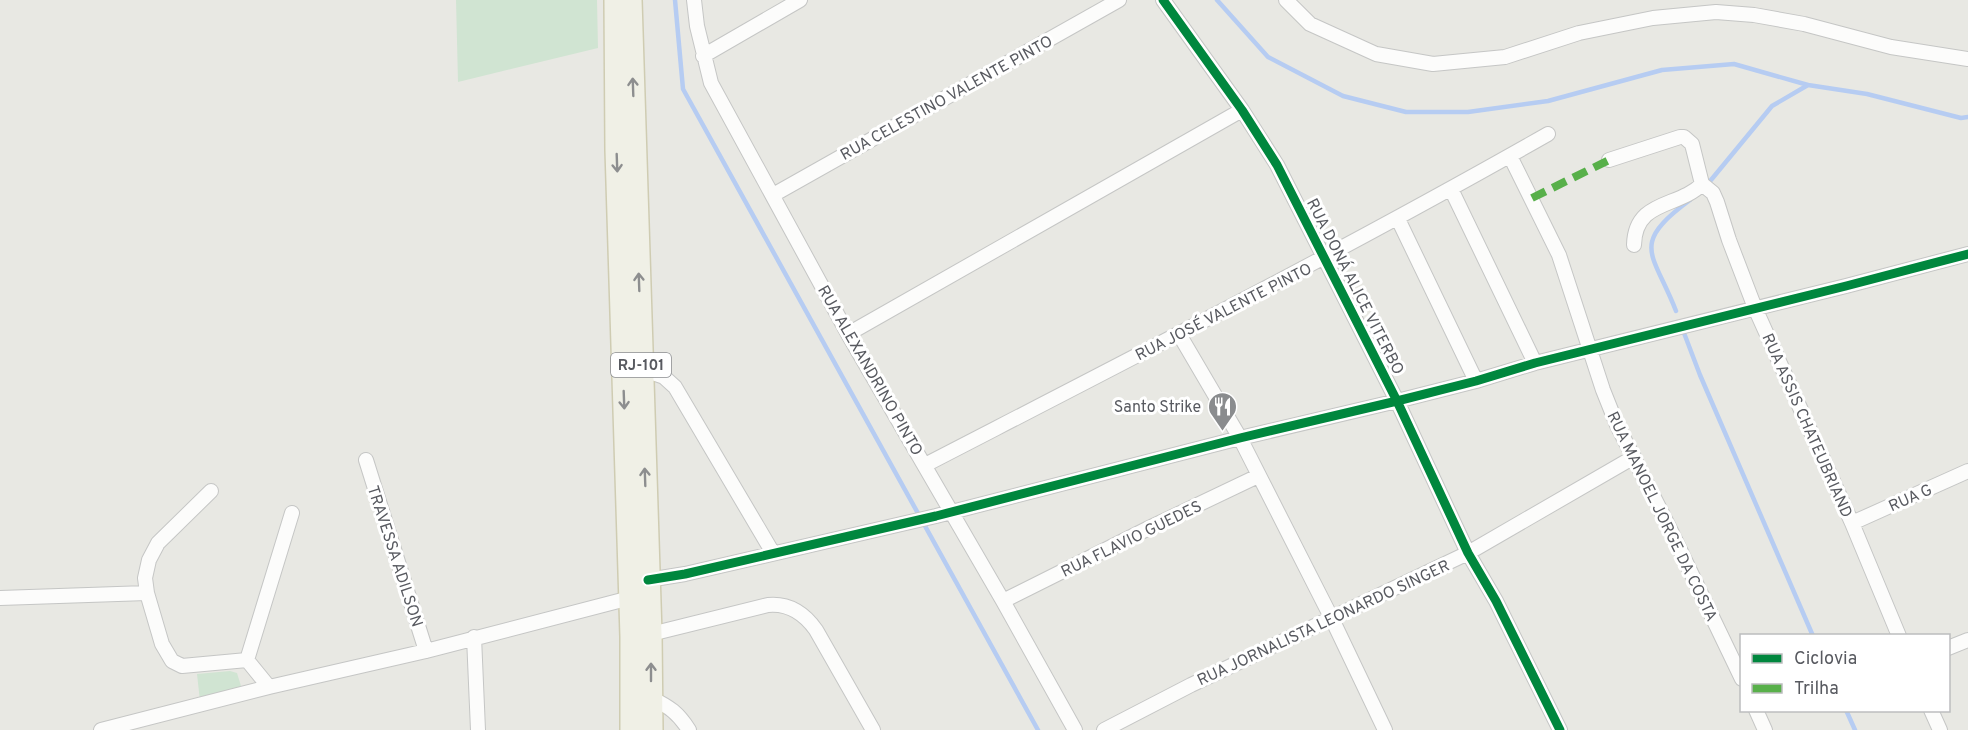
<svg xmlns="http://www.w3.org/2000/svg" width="1968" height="730" viewBox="0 0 1968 730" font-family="Overpass,sans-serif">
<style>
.green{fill:#d0e4d2}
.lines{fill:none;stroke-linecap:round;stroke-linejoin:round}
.stream{stroke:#b6ccf2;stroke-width:4.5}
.street-casing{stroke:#c5c6c5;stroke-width:16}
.primary-casing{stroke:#cfccb2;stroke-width:24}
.street{stroke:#fcfcfb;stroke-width:14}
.primary{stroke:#f0f0e6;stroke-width:21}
.quiet{stroke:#58b04a;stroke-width:8;stroke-dasharray:15 8;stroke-linecap:butt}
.cycleway-casing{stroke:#fff;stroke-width:13}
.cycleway{stroke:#00873e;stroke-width:9}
.oneway{stroke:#8d8e8f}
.labels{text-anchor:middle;stroke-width:6;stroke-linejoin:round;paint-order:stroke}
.shield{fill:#fff;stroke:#8a8c90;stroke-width:1.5}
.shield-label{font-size:15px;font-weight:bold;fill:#585a60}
.street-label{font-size:16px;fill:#585a60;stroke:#fff}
.poi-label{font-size:16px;fill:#585a60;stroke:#fff;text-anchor:end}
</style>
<rect width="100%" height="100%" fill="#e8e8e3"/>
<path class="green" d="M 456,0 L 597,0 L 598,48 L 458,82 Z
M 230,671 L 237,673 L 241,686 L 237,691 L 200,701 L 197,674 Z"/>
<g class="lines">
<path class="stream" d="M 675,0 L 683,89 L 1038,730
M 1217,0 L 1268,57 L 1343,96 L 1406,112 L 1468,112 L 1548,101 L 1662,70 L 1734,64 L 1808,85
M 1711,180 L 1772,106 L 1808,85 L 1867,94 L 1961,118 L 1968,117
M 1676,311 C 1653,252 1629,245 1690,200
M 1684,333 L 1700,375 L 1813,636
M 1846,710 L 1855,730"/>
<defs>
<path id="street" d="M 694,0 L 697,26 L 711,83 L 848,334 L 1003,601 L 1075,730
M 1163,0 L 1242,110 L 1277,165 L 1397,401 L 1468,553 L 1496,601 L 1560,730
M 1286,0 L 1310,24 L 1376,54 L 1433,64 L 1505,57 L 1579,33 L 1653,18 L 1716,12 L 1754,15 L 1804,24 L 1891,47 L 1968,59
M 703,56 L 800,0
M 1510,156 L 1559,255 L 1603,390 L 1617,425 L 1669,527 L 1742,679
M 1609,160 L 1680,137 L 1684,137 L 1692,144 L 1702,184 L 1713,193 L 1717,202 L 1729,240 L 1755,308 L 1852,523 L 1899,636
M 1451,189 L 1535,363
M 773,195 L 1119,0
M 1398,219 L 1476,381
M 1634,245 C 1635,199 1679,208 1702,184
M 848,334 L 1242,110
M 1179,334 L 1240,438 L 1332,619 L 1385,730
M 641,369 L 664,377 L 675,387 L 773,553
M 366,460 L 426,651
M 925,465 C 1134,357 1344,250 1548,134
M 211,491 L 158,543 L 149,560 L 145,578 L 147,593 L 162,644 L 172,661 L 182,666 L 247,660
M 1852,523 L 1968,471
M 648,580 L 685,574 L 936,516 L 1240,438 L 1397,401 L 1476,381 L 1535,363 L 1846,286 L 1968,254
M 0,598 L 147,593
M 1003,601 L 1149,528 L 1258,476
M 651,634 L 768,605 C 789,603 804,613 816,630 L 873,730
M 474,637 L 478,730
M 1948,648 L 1968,640
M 269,687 L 247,660 L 292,513
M 651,698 C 670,707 678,713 689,730
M 1756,710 L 1765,730
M 1931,710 L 1940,730
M 101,730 L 269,687 L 426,651 L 630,598
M 1104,730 L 1191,685 L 1468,553 L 1634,457"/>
<path id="primary" d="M 615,0 L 616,150 L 631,637 L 631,730
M 631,0 L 651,634 L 652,730"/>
</defs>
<use href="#street" class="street-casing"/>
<use href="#primary" class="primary-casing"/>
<use href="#street" class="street"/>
<use href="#primary" class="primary"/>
<path class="quiet" d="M 1532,198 L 1609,160"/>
<defs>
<path id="cycleway" d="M 1163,0 L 1242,110 L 1277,165 L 1397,401 L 1468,553 L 1496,601 L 1560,730
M 648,580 L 685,574 L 936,516 L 1240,438 L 1397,401 L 1476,381 L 1535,363 L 1846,286 L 1968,254"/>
</defs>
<use href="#cycleway" class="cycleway-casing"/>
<use href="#cycleway" class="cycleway"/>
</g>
<defs><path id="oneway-shaft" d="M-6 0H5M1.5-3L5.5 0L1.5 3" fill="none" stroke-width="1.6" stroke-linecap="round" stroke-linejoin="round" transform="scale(1.5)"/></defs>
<g class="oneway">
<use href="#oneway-shaft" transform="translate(633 87) rotate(-92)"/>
<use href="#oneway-shaft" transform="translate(617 163) rotate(88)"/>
<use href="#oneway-shaft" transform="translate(639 282) rotate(-92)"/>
<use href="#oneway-shaft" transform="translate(624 400) rotate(88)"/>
<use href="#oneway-shaft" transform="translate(645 477) rotate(-92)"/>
<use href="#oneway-shaft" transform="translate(651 672) rotate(-90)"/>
</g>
<defs>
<symbol id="restaurant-pin" viewBox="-11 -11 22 30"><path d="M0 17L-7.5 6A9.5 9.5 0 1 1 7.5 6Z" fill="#8a8c8e" stroke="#fff"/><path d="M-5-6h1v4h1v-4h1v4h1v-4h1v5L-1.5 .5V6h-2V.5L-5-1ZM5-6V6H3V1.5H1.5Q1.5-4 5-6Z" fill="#fff"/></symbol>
</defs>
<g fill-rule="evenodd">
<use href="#restaurant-pin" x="1206" y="390" width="33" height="45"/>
</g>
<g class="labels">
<rect class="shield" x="611" y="353" width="60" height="24" rx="4.5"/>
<g class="shield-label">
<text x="641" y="370">RJ-101</text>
</g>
<g class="street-label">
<text transform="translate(946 97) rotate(-29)" y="6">RUA CELESTINO VALENTE PINTO</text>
<text transform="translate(1356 286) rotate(63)" y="6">RUA DONÁ ALICE VITERBO</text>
<text transform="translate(1223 311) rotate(-27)" y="6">RUA JOSÉ VALENTE PINTO</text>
<text transform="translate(871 370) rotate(60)" y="6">RUA ALEXANDRINO PINTO</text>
<text transform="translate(1808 425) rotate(66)" y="6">RUA ASSIS CHATEUBRIAND</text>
<text transform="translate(1910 497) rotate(-24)" y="6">RUA G</text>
<text transform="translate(1663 516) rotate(64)" y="6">RUA MANOEL JORGE DA COSTA</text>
<text transform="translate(1131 538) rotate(-26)" y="6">RUA FLAVIO GUEDES</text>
<text transform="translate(396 556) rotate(72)" y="6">TRAVESSA ADILSON</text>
<text transform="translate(1323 622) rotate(-25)" y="6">RUA JORNALISTA LEONARDO SINGER</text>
</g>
<g class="poi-label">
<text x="1201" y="412">Santo Strike</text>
</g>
</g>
<rect x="1740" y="634" width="210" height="78" fill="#ffffff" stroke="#bcbdbf" stroke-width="1.5"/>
<rect x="1752" y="654" width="30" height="9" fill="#00873e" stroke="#bcbdbf" stroke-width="1.5"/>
<text x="1794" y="664" font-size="18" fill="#585a60">Ciclovia</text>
<rect x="1752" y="684" width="30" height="9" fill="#58b04a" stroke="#bcbdbf" stroke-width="1.5"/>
<text x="1794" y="694" font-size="18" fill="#585a60">Trilha</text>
</svg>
